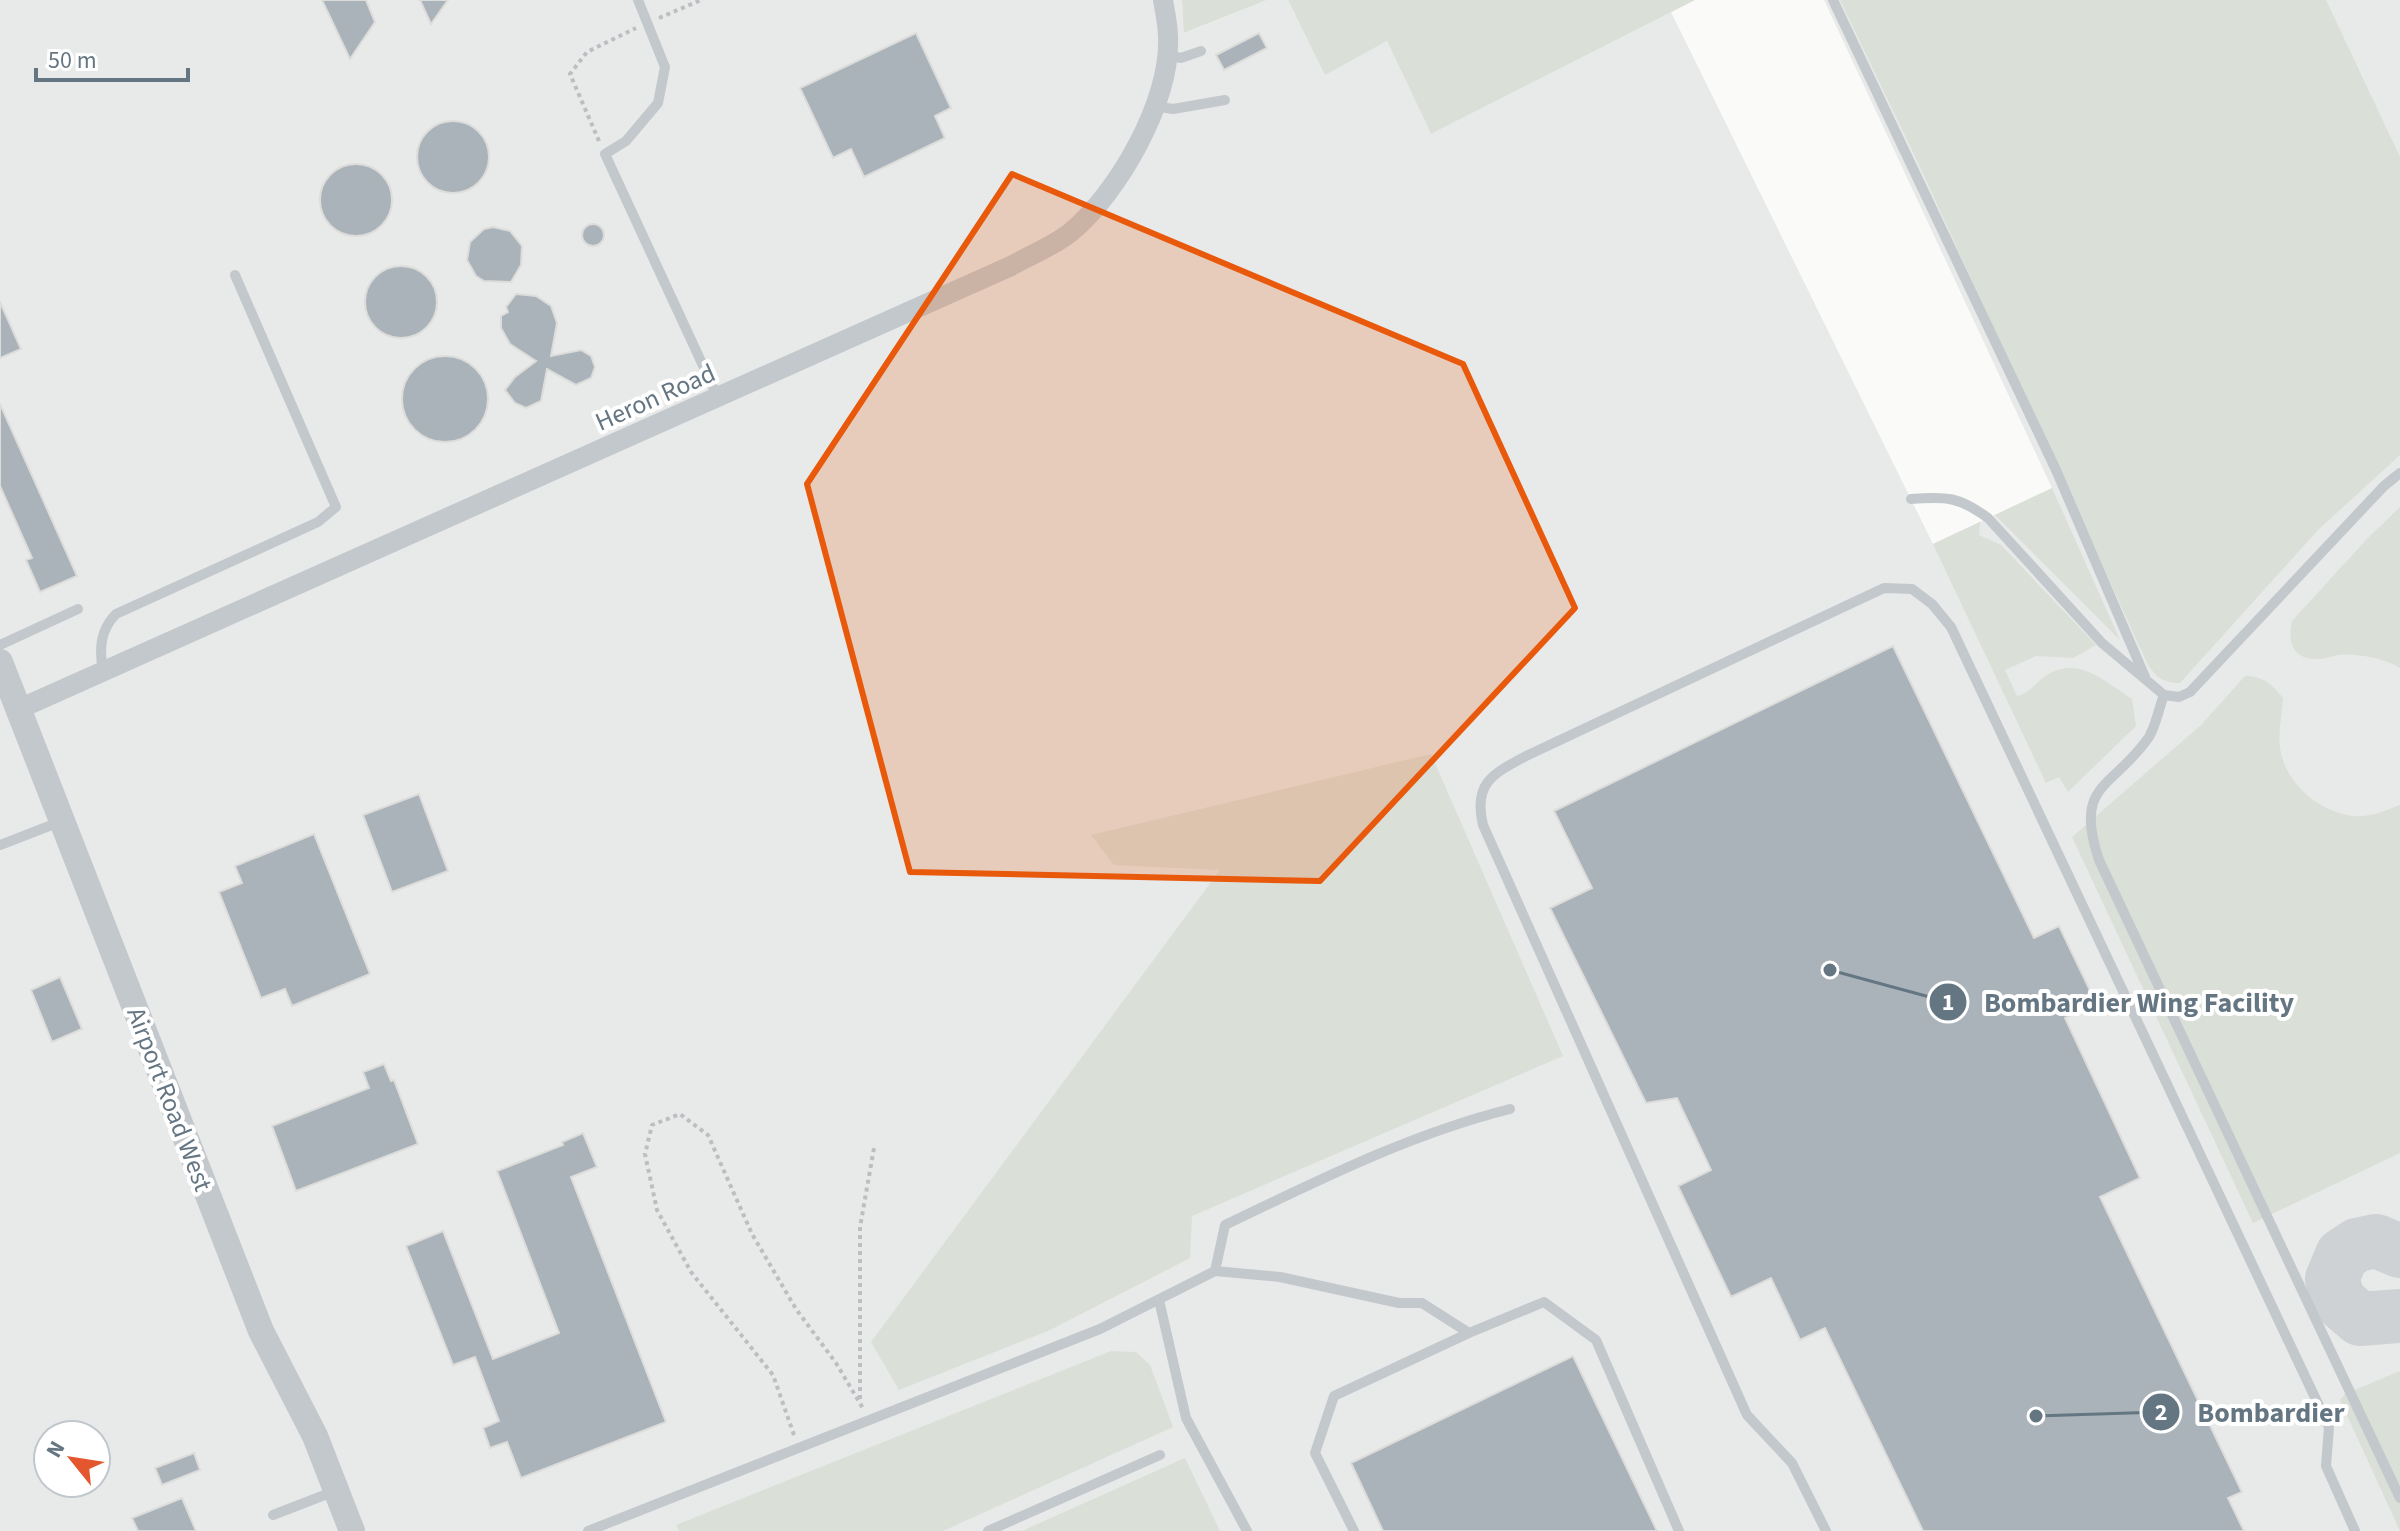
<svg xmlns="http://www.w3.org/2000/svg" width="2400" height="1531" viewBox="0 0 2400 1531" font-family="'Source Sans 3',sans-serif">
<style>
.built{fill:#e8e9e9;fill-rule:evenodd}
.green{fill:#dadfd7}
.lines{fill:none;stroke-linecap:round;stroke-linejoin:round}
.taxiway{stroke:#ced2d4;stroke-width:54}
.building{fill:#aab3b9;stroke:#dcdcda;stroke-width:2}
.path{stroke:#bbbfc2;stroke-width:4;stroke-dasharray:4 4;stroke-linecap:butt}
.service{stroke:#c3c8cc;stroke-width:10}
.minor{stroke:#c3c8cc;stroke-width:20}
.tertiary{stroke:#c3c8cc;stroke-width:26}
.marked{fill:#e8590c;fill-opacity:0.2;stroke:#e8590c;stroke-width:6;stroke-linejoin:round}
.labels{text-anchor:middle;stroke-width:8;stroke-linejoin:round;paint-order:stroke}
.street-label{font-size:26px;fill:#657683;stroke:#fff}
.leader{fill:none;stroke:#657683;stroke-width:3}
.callout-dot{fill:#657683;stroke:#fff;stroke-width:3}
.mark-label{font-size:24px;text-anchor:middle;font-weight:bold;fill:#fff}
.callout-label{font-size:28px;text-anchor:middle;font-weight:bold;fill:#657683;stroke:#fff;stroke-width:8;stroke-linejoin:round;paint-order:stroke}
</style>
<rect width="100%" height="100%" fill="#fafaf8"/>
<path class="built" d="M 0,0 L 1182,0 L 1185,33 L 1267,0 L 1288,0 L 1325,74 L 1387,41 L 1431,134 L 1671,12 L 1933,544 L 2052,488 L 1824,0 L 2400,0 L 2400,1531 L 0,1531 ZM 48,1435 L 96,1435 L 96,1483 L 48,1483 Z"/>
<path class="green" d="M 1182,0 L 1267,0 L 1184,33 Z
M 1288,0 L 1695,0 L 1431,134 L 1387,41 L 1325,75 Z
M 1840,0 L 2326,0 L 2400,157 L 2400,455 L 2318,530 L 2180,683 C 2164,683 2157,678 2148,665 L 1920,167 Z
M 2052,488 L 2120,640 L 1995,515 Z
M 2400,507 L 2400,668 C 2385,658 2355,653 2338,655 C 2331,656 2325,659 2319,659 C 2293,660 2287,642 2292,621 L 2366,540 Z
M 1980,522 L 1979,535 L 2001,545 L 2096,645 L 2073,658 L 2036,656 L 2005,670 L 2017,696 C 2031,692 2035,683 2047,675 C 2078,655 2106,682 2132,699 L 2136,726 L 2068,792 L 2059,777 L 2046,783 L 1933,544 Z
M 2245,676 C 2263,676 2272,684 2283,698 C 2282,714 2278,733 2280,748 C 2285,783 2318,811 2352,816 C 2369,818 2384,811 2400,805 L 2400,1153 L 2253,1223 L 2072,837 L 2201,725 Z
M 1431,754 L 1563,1056 L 1192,1216 L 1190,1258 L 1050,1330 L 899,1390 L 871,1342 L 1220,870 L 1114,865 L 1091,835 Z
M 1111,1351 L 1136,1352 L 1150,1365 L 1173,1427 L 943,1531 L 679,1531 L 676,1525 Z
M 2400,1371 L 2400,1531 L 2340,1400 L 2345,1394 Z
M 1185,1458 L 1220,1531 L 1022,1531 Z"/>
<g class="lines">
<path class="taxiway" d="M 2400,1251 L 2376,1241 L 2357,1245 L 2342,1255 L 2332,1279 L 2339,1301 L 2360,1319 L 2400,1316"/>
</g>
<path class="building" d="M 322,0 L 366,0 L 375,22 L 350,59 Z
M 420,0 L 448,0 L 431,24 Z
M 916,33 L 951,108 L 935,116 L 945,138 L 864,177 L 851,149 L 833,158 L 800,88 Z
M 1259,33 L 1267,48 L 1224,70 L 1216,55 Z
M417 157a36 36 0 1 1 72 0a36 36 0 1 1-72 0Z
M320 200a36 36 0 1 1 72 0a36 36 0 1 1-72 0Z
M582 235a11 11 0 1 1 22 0a11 11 0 1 1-22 0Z
M 493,227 L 510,231 L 522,246 L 521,265 L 511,282 L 484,281 L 476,276 L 467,260 L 470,242 L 484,229 Z
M365 302a36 36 0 1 1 72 0a36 36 0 1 1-72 0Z
M 516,294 L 536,296 L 551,306 L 557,323 L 551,356 L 581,350 L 591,356 L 595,367 L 591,378 L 576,385 L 547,369 L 541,401 L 526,408 L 515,403 L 505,390 L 515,377 L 536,361 L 510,344 L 501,328 L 501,316 L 508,312 L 506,307 Z
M 0,302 L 21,349 L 0,358 Z
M402 399a43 43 0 1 1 86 0a43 43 0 1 1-86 0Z
M 0,404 L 77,576 L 40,592 L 26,560 L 32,558 L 0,486 Z
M 1893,646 L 2034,938 L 2059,926 L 2096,1003 L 2065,1018 L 2140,1178 L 2100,1197 L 2242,1492 L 2228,1498 L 2244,1531 L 1923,1531 L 1825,1328 L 1800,1340 L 1771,1278 L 1731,1297 L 1678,1186 L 1711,1170 L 1677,1098 L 1646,1103 L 1550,908 L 1592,888 L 1554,811 Z
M 419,794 L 448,871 L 392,892 L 363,815 Z
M 314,834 L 370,974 L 292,1006 L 285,989 L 261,998 L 219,892 L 242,883 L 235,866 Z
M 60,977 L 82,1029 L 52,1042 L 31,990 Z
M 384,1064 L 391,1081 L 394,1080 L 418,1144 L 296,1191 L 272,1126 L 369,1088 L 363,1072 Z
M 583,1133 L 597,1167 L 571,1177 L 666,1422 L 521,1478 L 507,1442 L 490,1448 L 483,1428 L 499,1421 L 475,1357 L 453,1365 L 406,1246 L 443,1231 L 493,1359 L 559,1333 L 497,1171 L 563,1145 L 562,1142 Z
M 1573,1356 L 1657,1531 L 1383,1531 L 1351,1463 Z
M 194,1453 L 200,1470 L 162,1485 L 155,1468 Z
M 182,1498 L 196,1531 L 138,1531 L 132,1518 Z"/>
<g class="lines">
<path class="path" d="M 659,18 L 701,0
M 599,141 L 570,74 L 587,52 L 636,28
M 860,1399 L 860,1227 L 874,1148
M 794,1435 L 773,1375 L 691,1272 L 657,1210 L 645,1154 L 652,1125 L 680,1114 L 708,1135 L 752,1234 L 796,1309 L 836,1363 L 864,1410"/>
<path class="service" d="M 638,0 L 665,67 L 658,103 L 626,141 L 605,154 L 718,398
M 1833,0 L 2056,470 L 2145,677
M 1166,55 L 1181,58 L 1201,51
M 1154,106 L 1173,109 L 1225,100
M 1911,499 C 1947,496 1959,497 1988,518 L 2102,643 L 2164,695 C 2159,708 2156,725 2149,737 C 2113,789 2073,783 2099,860 L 2400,1498
M 0,645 L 78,609
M 103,671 C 99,649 100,630 116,614 L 318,522 L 336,507 L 235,275
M 2164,695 L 2179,697 L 2190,692 L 2384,486 L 2400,473
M 0,845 L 62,821
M 1215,1271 L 1225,1225 C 1317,1181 1410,1134 1510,1109
M 1159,1300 L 1186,1418 L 1247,1531
M 273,1515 L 335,1491
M 588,1531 L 1100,1329 L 1215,1271 L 1280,1277 L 1399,1303 L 1422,1303 L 1469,1333
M 988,1531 L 1160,1455
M 1354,1531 L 1315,1453 L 1334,1396 L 1469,1333 L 1544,1302 L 1596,1340 L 1679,1531
M 1826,1531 L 1792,1463 L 1747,1415 L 1483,825 C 1473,784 1492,774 1526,756 L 1884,588 L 1912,589 L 1932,604 L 1951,627 L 2329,1427 L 2326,1466 L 2355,1531"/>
<path class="minor" d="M 19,709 L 1011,266 C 1030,255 1054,246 1071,232 C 1118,193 1171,101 1168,37 C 1168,25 1165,12 1163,0"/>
<path class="tertiary" d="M 0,662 L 261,1331 L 315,1436 L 352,1531"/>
</g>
<path class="marked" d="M 1012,174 L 1463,364 L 1575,608 L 1320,881 L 910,872 L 807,484 Z"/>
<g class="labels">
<g class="street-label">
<text transform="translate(655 397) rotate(-24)" y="9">Heron Road</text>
<text transform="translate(170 1099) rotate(69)" y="9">Airport Road West</text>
</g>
</g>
<path class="leader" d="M1830 970L1948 1002M2036 1416L2161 1412"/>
<g class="callout-dot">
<circle cx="1830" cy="970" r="8"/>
<circle cx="2036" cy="1416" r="8"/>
<circle cx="1948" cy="1002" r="20"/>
<circle cx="2161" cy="1412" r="20"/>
</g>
<g class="mark-label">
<text x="1948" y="1010">1</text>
<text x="2161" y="1420">2</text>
</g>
<g class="callout-label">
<text x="2139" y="1012">Bombardier Wing Facility</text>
<text x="2271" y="1422">Bombardier</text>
</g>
<g transform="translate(72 1459) rotate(300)"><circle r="38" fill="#ffffff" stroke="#c1c8cd" stroke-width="2"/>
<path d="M0-6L14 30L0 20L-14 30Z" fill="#e4572e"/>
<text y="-12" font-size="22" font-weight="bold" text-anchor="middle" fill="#657683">N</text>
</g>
<path d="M36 68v12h152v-12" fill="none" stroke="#657683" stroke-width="4"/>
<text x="48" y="68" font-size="24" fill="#657683" stroke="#ffffff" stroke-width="6" paint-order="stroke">50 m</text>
</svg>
